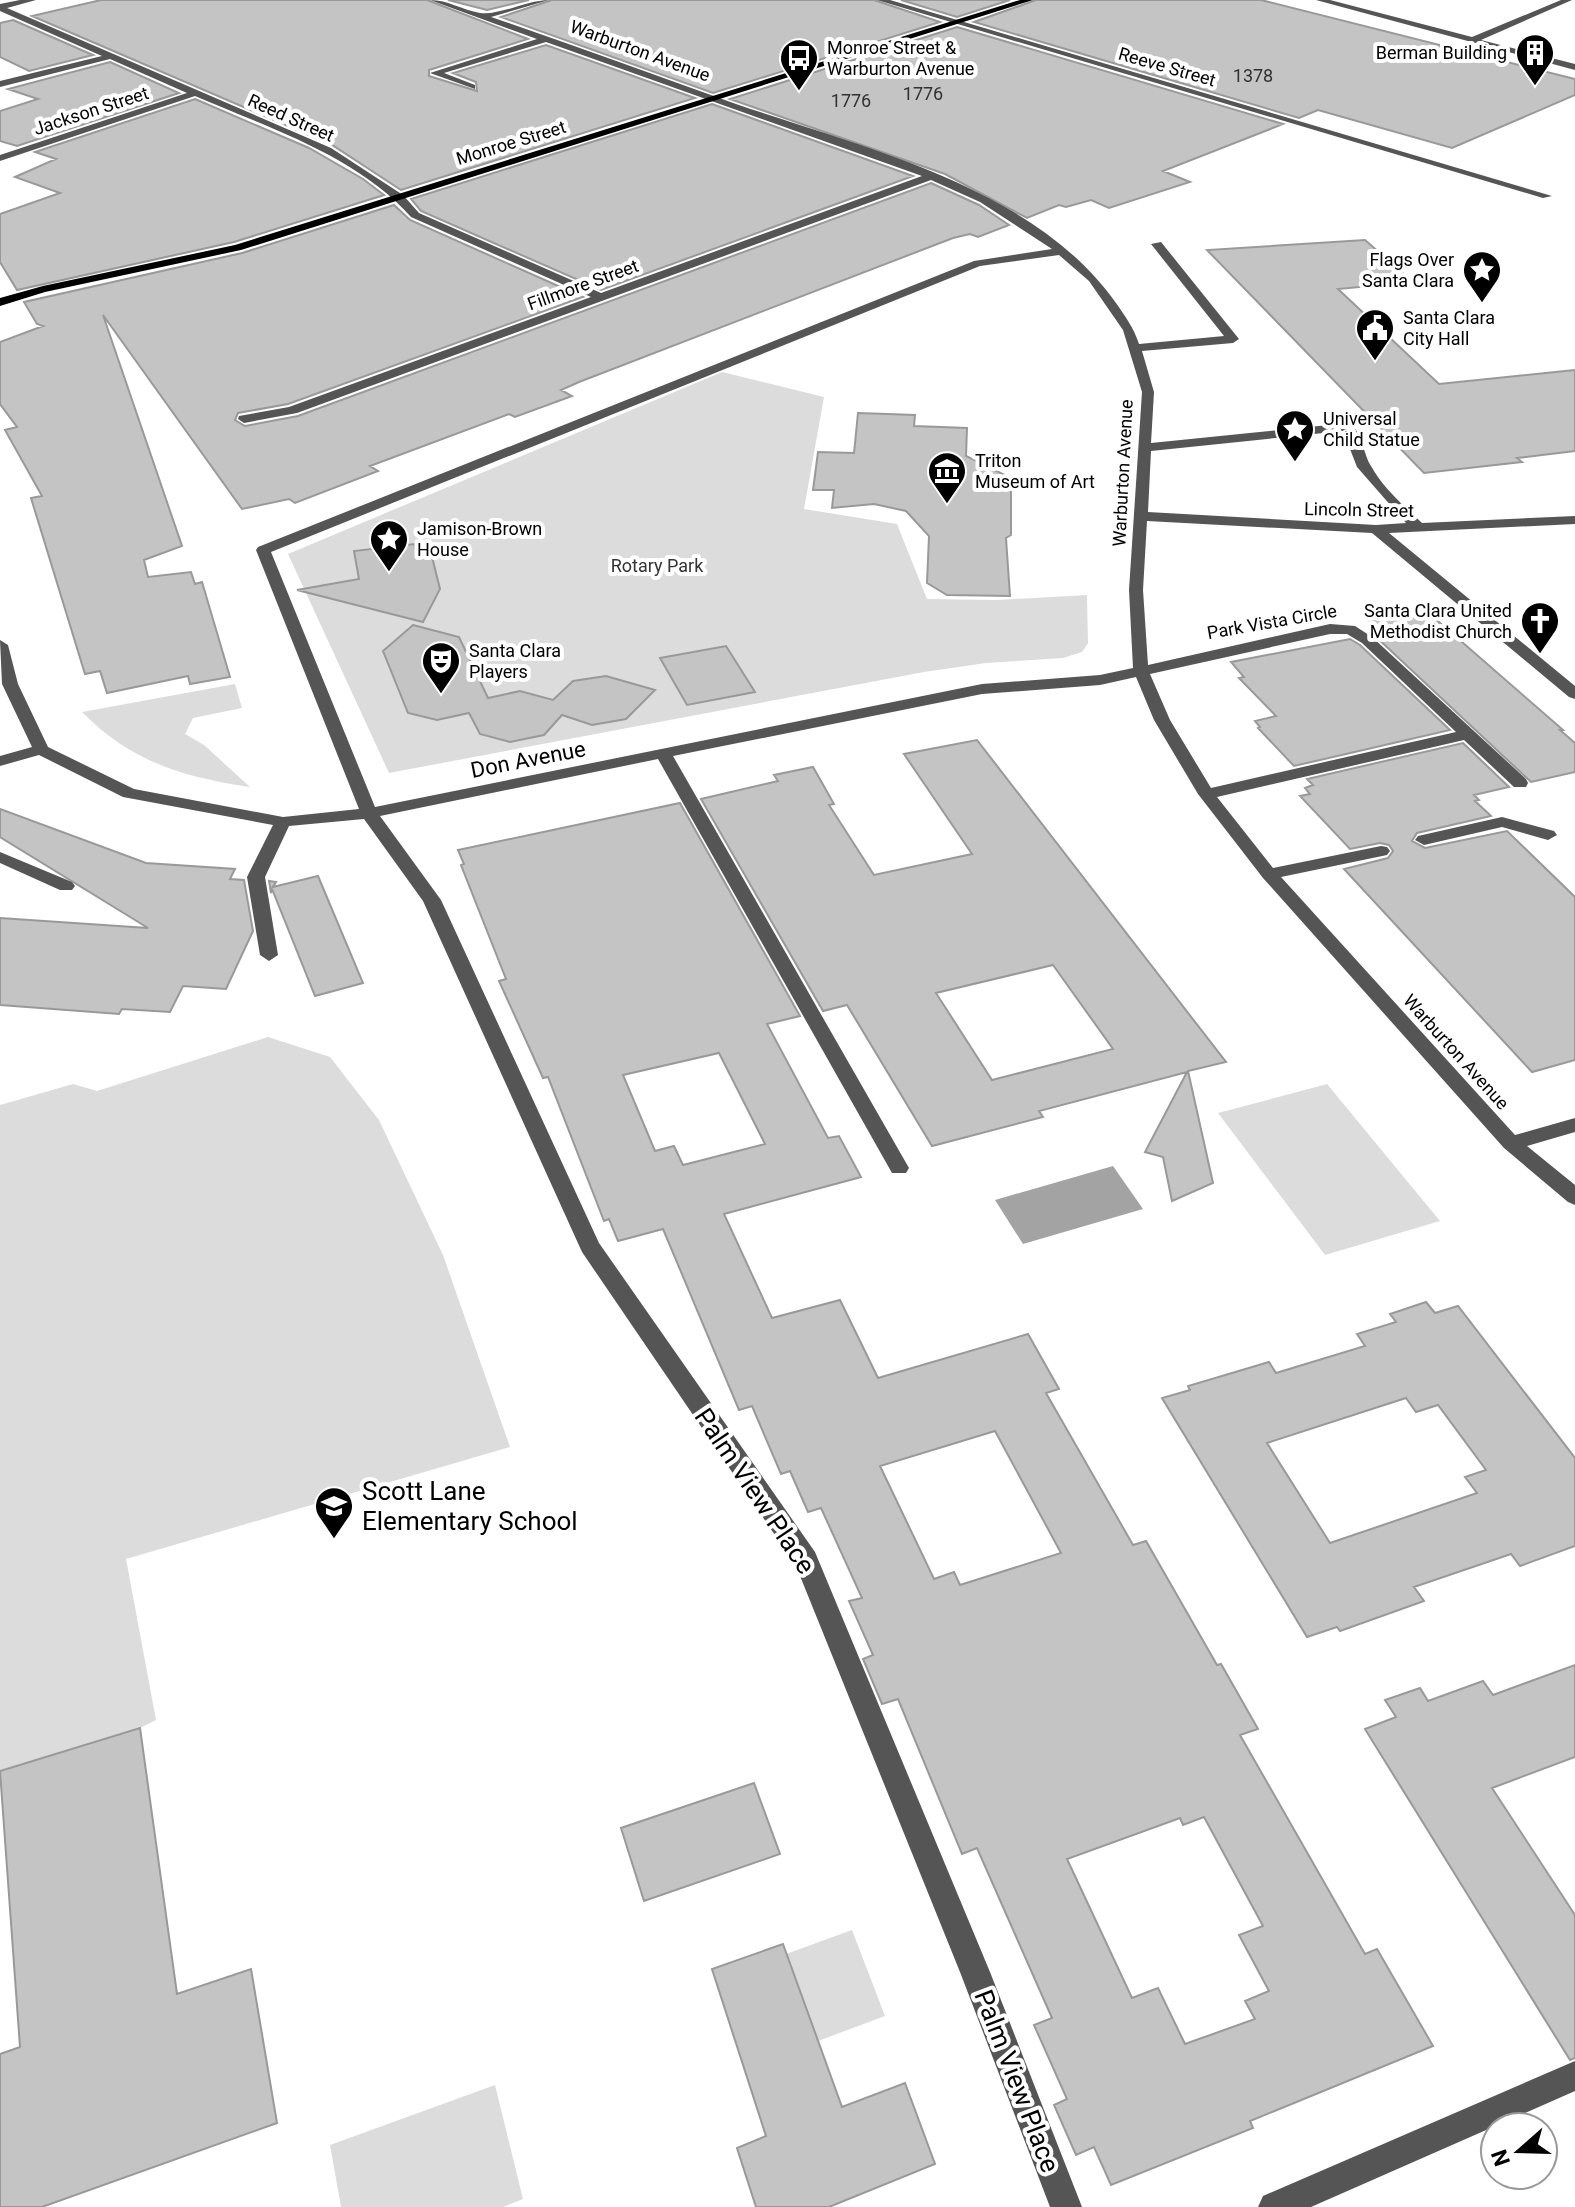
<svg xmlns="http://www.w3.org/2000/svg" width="1575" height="2207" viewBox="0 0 1575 2207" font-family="Roboto,sans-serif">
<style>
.green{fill:#dcdcdc}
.water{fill:#a3a3a3}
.building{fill:#c4c4c4;stroke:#999;stroke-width:2;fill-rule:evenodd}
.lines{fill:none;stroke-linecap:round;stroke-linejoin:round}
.minor{fill:#555;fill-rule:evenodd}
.major{fill:#000;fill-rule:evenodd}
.labels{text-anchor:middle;stroke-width:8;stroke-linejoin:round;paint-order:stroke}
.far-poi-label{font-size:18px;fill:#000;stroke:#fff;text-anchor:start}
.far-street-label{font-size:18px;fill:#000;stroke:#fff}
.number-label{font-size:18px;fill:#313131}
.far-park-label{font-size:18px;fill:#333;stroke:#fff}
.street-label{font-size:22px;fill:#000;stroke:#fff}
.near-poi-label{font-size:26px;fill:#000;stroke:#fff;text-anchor:start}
.near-street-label{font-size:26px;fill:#000;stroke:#fff}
</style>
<rect width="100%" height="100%" fill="#fff"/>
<path class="green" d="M 722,372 L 824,397 L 804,509 L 897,524 L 927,599 L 997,600 L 1087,595 L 1088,643 L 1082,652 L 1063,658 L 986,663 L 924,672 L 389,773 L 288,554 Z
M 235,684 L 242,708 L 193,718 L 185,734 L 204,745 L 250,787 C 183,777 131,762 82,712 Z
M 268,1037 L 330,1057 L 379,1120 L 443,1255 L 510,1447 L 126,1559 L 156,1720 L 140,1728 L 0,1771 L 0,1105 L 73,1084 L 97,1091 Z
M 1327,1084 L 1440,1221 L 1325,1255 L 1218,1113 Z
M 852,1930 L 885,2016 L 818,2041 L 786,1954 Z
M 495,2085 L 523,2199 L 503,2207 L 341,2207 L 330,2145 Z"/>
<path class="water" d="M 1113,1166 L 1143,1209 L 1023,1244 L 995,1200 Z"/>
<path class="building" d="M 101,0 L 427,0 L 528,39 L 429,70 L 429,76 L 477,91 L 476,82 L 453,73 L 546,45 L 695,98 L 401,190 L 332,145 L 32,16 Z
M 448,0 L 529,0 L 487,10 Z
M 552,0 L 874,0 L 940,22 L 713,93 L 501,17 Z
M 901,0 L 1010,0 L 957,17 Z
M 1036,0 L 1261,0 L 1575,79 L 1575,95 L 1452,148 L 1318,110 L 1299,118 L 974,22 Z
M 13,20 L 93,55 L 29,71 L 0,57 L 0,23 Z
M 957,27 L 1283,124 L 1163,171 L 1190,182 L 1109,208 L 1091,200 L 1066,207 L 1059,205 L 1027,218 L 945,174 L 730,99 Z
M 110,62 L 179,93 L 17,146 L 0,141 L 0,111 L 38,99 L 8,89 Z
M 195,99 L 309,148 L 363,179 L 384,195 L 234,242 L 17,290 L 0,262 L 0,214 L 60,193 L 15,177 L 56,159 L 35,152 Z
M 712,104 L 913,176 L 601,290 L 421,211 L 411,199 Z
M 931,183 L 979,205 L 1009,225 L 978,237 L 970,234 L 953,238 L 579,382 L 561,390 L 572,396 L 515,417 L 509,414 L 370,466 L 378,471 L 295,503 L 289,499 L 242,509 L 103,315 L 182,546 L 144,560 L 148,577 L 191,572 L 195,584 L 202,582 L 230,677 L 190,684 L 188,676 L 107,693 L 100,671 L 85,674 L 31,498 L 42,496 L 5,430 L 17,427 L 0,404 L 0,342 L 43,326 L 37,324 L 24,302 L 242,253 L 394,205 L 410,220 L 583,297 L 288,404 L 238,413 L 235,420 L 245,426 L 298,416 Z
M 1365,240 L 1413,282 L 1338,289 L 1439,384 L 1575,370 L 1575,451 L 1517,458 L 1522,462 L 1424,473 L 1207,250 Z
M 858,413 L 915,415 L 914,426 L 967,428 L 966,456 L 1011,478 L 1011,535 L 1006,538 L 1010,596 L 947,595 L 927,583 L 929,536 L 906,511 L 874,504 L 832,508 L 834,490 L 813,490 L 818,452 L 854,453 Z
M 414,544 L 419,559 L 432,557 L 440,589 L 423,622 L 297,590 L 359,579 L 354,551 Z
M 1423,608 L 1563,730 L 1560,730 L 1575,743 L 1575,772 L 1531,782 L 1374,635 L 1382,633 L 1368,619 Z
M 413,625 L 459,637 L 488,698 L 520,691 L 553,700 L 573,681 L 606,676 L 655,690 L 626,719 L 592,725 L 562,715 L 544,735 L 510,742 L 480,734 L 469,713 L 437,720 L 408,713 L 383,651 Z
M 1350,639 L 1360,645 L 1450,730 L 1294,766 L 1258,728 L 1260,727 L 1255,721 L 1276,716 L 1239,678 L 1244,677 L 1231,662 Z
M 726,646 L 755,692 L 687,705 L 660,658 Z
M 977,740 L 1226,1062 L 1188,1071 L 1213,1183 L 1172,1201 L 1163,1157 L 1145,1152 L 1187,1072 L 1039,1111 L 1043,1117 L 932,1146 L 847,1005 L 823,1011 L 701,799 L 778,781 L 774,775 L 813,767 L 834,804 L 829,805 L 874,875 L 972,854 L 904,754 ZM 1053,965 L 1113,1049 L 992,1080 L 936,993 Z
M 1463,743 L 1509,787 L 1474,795 L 1479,800 L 1475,801 L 1491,816 L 1417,833 L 1412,841 L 1425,848 L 1507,831 L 1575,897 L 1575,1060 L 1532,1072 L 1344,869 L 1388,858 L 1393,851 L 1389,845 L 1380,843 L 1350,849 L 1300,796 L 1310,794 L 1305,788 L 1313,785 L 1307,779 Z
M 680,803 L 800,1016 L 767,1024 L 828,1138 L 839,1136 L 861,1177 L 724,1214 L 772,1318 L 840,1300 L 878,1378 L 1028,1334 L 1059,1389 L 1046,1393 L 1133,1545 L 1146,1541 L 1217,1665 L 1221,1664 L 1258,1729 L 1240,1735 L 1365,1954 L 1377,1949 L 1433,2046 L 1250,2121 L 1253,2128 L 1111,2185 L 1094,2147 L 1076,2155 L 1054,2105 L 1067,2099 L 1034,2025 L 1052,2018 L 977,1848 L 962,1854 L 898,1699 L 882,1704 L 863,1659 L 873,1655 L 849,1601 L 862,1598 L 821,1508 L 808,1512 L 790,1471 L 781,1474 L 752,1406 L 739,1410 L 663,1229 L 618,1241 L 609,1219 L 604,1221 L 548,1077 L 543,1078 L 499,981 L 506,979 L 461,865 L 464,864 L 458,850 ZM 719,1053 L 765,1144 L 683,1165 L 674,1146 L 655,1151 L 623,1075 ZM 995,1431 L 1061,1553 L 960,1585 L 954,1572 L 934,1579 L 880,1466 ZM 1204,1817 L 1263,1926 L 1239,1935 L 1269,1991 L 1245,2001 L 1255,2019 L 1185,2044 L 1158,1988 L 1132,1998 L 1067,1859 L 1180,1818 L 1183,1825 Z
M 0,809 L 146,863 L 235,869 L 230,879 L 244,880 L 253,931 L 226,989 L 183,986 L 170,1012 L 122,1009 L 119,1014 L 0,1005 L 0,918 L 148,928 L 0,837 Z
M 318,876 L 363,983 L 315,996 L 272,889 L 271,893 L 269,881 L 276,882 L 273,887 Z
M 1426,1302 L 1435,1313 L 1458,1306 L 1575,1458 L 1575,1546 L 1520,1566 L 1511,1554 L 1414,1587 L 1424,1601 L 1340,1631 L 1337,1627 L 1307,1637 L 1162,1398 L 1190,1390 L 1188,1386 L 1269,1362 L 1276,1373 L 1365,1346 L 1357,1334 L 1396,1322 L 1390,1314 ZM 1406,1398 L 1416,1412 L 1438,1405 L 1486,1470 L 1465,1477 L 1477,1493 L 1330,1543 L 1267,1443 Z
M 1575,1665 L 1575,1757 L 1492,1788 L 1575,1915 L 1575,2058 L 1570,2060 L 1365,1729 L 1396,1717 L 1385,1700 L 1420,1688 L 1428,1701 L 1483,1681 L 1493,1695 Z
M 140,1728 L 177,1994 L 251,1969 L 277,2123 L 42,2207 L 0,2207 L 0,2054 L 20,2047 L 0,1771 Z
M 754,1783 L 780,1854 L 644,1901 L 621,1828 Z
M 783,1944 L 842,2107 L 905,2083 L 935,2164 L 829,2207 L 756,2207 L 737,2148 L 766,2136 L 712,1969 Z"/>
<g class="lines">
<path class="minor" d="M 20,0 L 36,0 L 7,8 L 331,148 L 403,195 L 419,213 L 601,293 L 922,176 L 546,42 L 444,73 L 475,85 L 475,89 L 430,73 L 537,39 L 430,0 C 448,0 462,10 480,13 C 498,16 528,0 549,0 L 491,17 C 573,45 654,75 736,104 C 865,148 1034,187 1116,303 C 1125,316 1134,328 1139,344 L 1224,336 L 1151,244 L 1161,242 L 1239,339 L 1233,343 L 1142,351 L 1154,392 L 1151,443 L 1348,423 C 1362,429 1363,454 1371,466 C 1383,488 1404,506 1422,523 L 1575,516 L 1575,524 L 1389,533 L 1575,686 L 1575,699 L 1569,697 L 1372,533 L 1147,521 L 1143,590 L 1148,665 L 1330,624 L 1355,626 L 1372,637 L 1526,779 L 1528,783 L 1526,787 L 1514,787 L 1464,740 L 1217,797 L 1273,868 L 1381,846 L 1387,847 L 1390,851 L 1387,855 L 1281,877 L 1515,1135 L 1575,1118 L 1575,1132 L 1527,1146 L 1575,1185 L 1575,1205 L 1568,1202 L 1504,1148 L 1263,878 L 1198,794 L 1154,720 L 1136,677 L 1100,685 L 982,694 L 673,756 L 909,1168 L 906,1173 L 892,1173 L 658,759 L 380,816 L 441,900 L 599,1243 L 815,1552 L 990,1972 L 1082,2207 L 1050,2207 L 960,1972 L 796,1566 L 582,1252 L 423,901 L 364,819 L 289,826 L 265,877 L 278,955 L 269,961 L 260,955 L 247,877 L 273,825 L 123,797 L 39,755 L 0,766 L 0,756 L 32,747 L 2,684 L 0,640 L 8,645 L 18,684 L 48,747 L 134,789 L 283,817 L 359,809 L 256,550 L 258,547 L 974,261 L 1052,249 L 980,202 L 931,180 L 297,413 L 244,423 L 238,419 L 239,416 L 289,407 L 591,297 L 411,217 C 357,156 269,128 195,96 L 0,161 L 0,155 L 187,93 L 110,59 L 0,87 L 0,81 L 102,56 L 0,11 L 0,4 ZM 1059,255 L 1089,281 L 1123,330 L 1142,392 L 1129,590 L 1133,668 L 1100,675 L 982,684 L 375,807 L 271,552 L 980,266 ZM 1343,431 L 1357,467 L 1406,523 L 1376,525 L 1148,512 L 1151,451 ZM 1330,634 L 1347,634 L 1362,643 L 1456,732 L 1211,788 L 1170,720 L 1150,674 Z
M 877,0 L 890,0 L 1552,196 L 1543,198 Z
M 1316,0 L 1330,0 L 1472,37 L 1561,0 L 1572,0 L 1481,40 L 1575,64 L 1575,70 Z
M 1502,817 L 1554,831 L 1557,835 L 1548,840 L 1502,827 L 1424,845 L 1415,840 L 1418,836 Z
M 0,852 L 72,882 L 75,886 L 72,890 L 60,890 L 0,863 Z
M 1575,2061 L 1575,2091 L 1311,2207 L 1258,2207 L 1263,2196 Z"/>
<path class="major" d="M 1020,0 L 1033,0 L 241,250 L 45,292 L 0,306 L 0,298 L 43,286 L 235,245 Z"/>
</g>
<defs>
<symbol id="building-pin" viewBox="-11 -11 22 30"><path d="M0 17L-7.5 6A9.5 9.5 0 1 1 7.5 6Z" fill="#000" stroke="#fff"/><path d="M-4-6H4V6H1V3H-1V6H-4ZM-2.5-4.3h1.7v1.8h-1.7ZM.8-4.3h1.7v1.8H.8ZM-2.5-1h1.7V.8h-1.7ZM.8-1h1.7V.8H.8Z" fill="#fff"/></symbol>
<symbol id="bus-pin" viewBox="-11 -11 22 30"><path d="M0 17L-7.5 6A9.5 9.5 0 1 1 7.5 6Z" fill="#000" stroke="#fff"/><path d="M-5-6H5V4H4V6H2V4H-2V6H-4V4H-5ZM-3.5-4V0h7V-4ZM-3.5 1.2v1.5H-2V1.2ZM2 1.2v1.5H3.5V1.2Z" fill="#fff"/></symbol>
<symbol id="sight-pin" viewBox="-11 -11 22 30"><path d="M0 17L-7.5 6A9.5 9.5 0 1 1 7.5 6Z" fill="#000" stroke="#fff"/><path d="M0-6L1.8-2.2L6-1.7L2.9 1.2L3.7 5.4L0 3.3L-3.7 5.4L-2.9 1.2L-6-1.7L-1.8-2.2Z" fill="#fff"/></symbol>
<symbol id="civic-pin" viewBox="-11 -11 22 30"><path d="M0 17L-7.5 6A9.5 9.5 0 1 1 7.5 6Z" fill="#000" stroke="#fff"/><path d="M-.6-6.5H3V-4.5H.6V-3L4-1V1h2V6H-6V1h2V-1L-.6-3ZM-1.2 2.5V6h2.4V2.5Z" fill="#fff"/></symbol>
<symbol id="museum-pin" viewBox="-11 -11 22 30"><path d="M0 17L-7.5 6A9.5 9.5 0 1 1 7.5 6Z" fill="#000" stroke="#fff"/><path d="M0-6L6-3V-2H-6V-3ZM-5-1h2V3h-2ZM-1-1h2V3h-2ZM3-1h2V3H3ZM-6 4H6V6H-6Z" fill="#fff"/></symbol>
<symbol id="church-pin" viewBox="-11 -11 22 30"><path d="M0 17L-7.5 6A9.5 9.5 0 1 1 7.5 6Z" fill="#000" stroke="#fff"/><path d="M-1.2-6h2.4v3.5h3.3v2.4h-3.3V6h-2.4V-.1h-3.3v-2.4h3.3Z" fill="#fff"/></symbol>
<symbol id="theatre-pin" viewBox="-11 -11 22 30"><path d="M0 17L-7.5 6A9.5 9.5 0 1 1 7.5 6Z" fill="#000" stroke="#fff"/><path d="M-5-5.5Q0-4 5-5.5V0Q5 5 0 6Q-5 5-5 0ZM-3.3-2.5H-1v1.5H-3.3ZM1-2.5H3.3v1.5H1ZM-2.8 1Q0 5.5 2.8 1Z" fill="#fff"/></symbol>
<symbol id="school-pin" viewBox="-11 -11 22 30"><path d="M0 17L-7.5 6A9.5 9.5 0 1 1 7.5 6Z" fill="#000" stroke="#fff"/><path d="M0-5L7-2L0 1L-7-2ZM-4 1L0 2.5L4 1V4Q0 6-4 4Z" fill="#fff"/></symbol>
</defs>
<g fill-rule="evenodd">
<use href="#building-pin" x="1513" y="31" width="44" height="60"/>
<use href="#bus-pin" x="777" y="36" width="44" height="60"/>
<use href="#sight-pin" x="1460" y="248" width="44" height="60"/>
<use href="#civic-pin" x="1353" y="306" width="44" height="60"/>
<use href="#sight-pin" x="1273" y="407" width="44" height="60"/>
<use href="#museum-pin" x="925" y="449" width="44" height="60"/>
<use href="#sight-pin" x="367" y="517" width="44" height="60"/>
<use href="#church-pin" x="1518" y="599" width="44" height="60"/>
<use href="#theatre-pin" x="419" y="639" width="44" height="60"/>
<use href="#school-pin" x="312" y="1484" width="44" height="60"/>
</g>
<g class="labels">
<g class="far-poi-label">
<text x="827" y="54">Monroe Street &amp;<tspan x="827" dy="21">Warburton Avenue</tspan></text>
<text x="1507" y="59" text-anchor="end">Berman Building</text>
<text x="1454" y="266" text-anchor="end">Flags Over<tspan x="1454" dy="21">Santa Clara</tspan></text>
<text x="1403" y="324">Santa Clara<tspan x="1403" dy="21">City Hall</tspan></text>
<text x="1323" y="425">Universal<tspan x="1323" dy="21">Child Statue</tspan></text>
<text x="975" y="467">Triton<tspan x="975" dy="21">Museum of Art</tspan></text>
<text x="417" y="535">Jamison-Brown<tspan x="417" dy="21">House</tspan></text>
<text x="1512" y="617" text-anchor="end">Santa Clara United<tspan x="1512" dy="21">Methodist Church</tspan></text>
<text x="469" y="657">Santa Clara<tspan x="469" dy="21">Players</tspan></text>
</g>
<g class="far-street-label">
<text transform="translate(640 51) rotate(20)" y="6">Warburton Avenue</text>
<text transform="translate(1167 67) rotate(16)" y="6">Reeve Street</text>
<text transform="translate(91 111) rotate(-18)" y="6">Jackson Street</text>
<text transform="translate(291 118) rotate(24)" y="6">Reed Street</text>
<text transform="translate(511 143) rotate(-17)" y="6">Monroe Street</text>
<text transform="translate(583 285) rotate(-20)" y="6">Fillmore Street</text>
<text transform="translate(1123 473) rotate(-87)" y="6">Warburton Avenue</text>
<text transform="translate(1359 510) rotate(1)" y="6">Lincoln Street</text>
<text transform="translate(1272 622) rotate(-10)" y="6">Park Vista Circle</text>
<text transform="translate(1456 1052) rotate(48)" y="6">Warburton Avenue</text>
</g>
<g class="number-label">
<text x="1253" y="82">1378</text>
<text x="923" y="100">1776</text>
<text x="851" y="107">1776</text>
</g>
<g class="far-park-label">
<text x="657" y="572">Rotary Park</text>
</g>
<g class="street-label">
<text transform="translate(528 759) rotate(-11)" y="8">Don Avenue</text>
</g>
<g class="near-poi-label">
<text x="362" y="1500">Scott Lane<tspan x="362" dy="30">Elementary School</tspan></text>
</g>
<g class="near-street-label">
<text transform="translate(755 1491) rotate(56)" y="9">Palm View Place</text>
<text transform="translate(1017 2081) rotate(69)" y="9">Palm View Place</text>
</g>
</g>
<g transform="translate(1519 2151) rotate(250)"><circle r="38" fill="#ffffff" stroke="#999999" stroke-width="2"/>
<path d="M0-6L14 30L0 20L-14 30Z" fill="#000000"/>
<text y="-12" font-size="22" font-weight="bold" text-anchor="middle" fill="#000000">N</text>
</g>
</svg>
